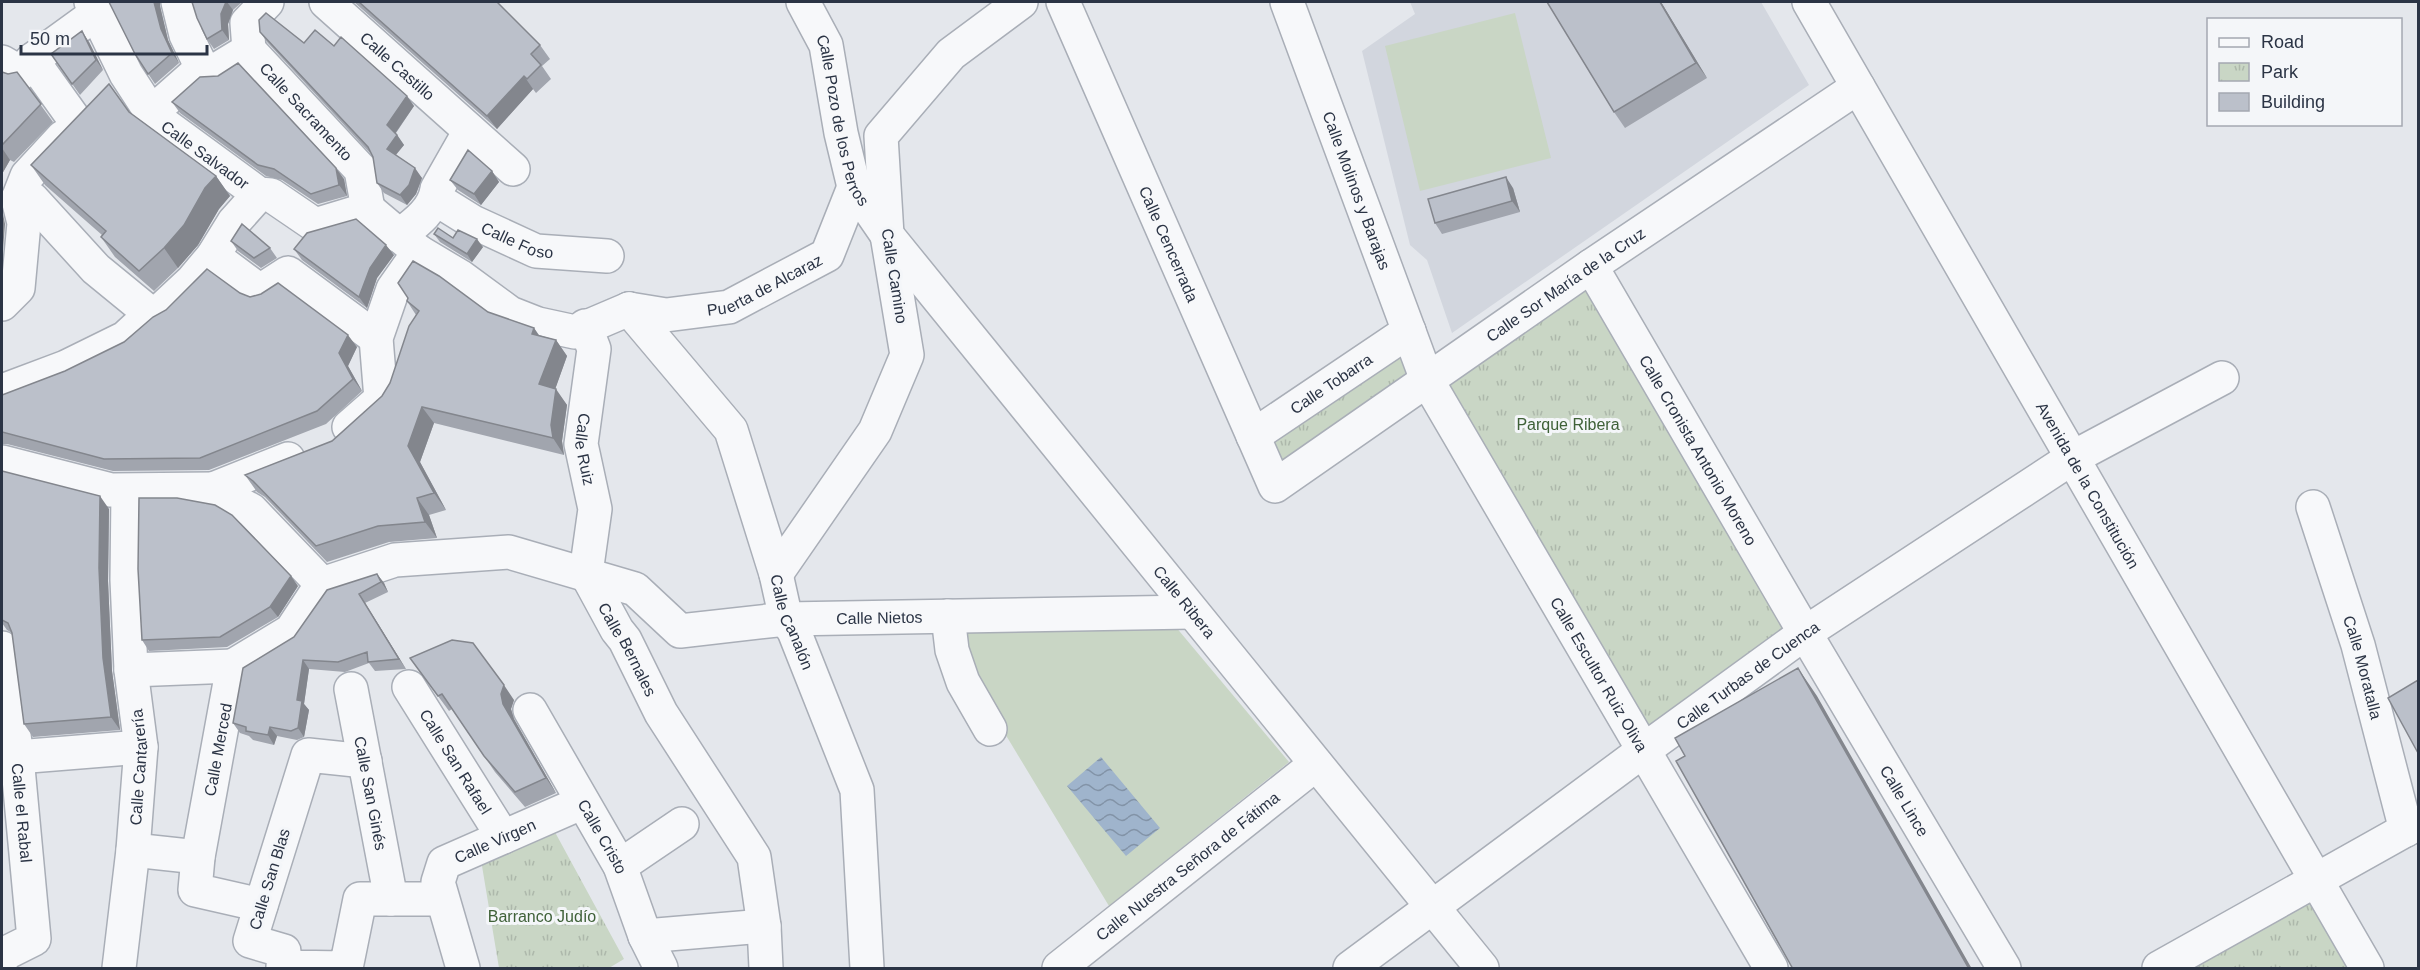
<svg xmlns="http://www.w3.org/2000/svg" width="2420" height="970" viewBox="0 0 2420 970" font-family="Helvetica,sans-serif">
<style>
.built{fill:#d2d6de}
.park{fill:url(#park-tufts)}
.garden{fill:#c9d6c5}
.water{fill:url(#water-waves)}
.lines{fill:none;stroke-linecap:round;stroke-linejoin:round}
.minor-casing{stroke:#a9aeb7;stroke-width:36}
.minor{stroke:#f7f8fa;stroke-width:33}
.wall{fill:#a1a5ae}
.shaded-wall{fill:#83868d}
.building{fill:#bbc0ca;stroke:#83868d;stroke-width:1.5}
.labels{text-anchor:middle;stroke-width:6;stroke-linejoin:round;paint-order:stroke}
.street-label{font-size:16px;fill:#2b3445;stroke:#f4f6f9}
.park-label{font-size:16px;fill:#3f6138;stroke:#f4f6f9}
</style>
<defs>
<pattern id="park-tufts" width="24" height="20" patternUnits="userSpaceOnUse" patternTransform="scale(1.5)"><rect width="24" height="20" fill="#c9d6c5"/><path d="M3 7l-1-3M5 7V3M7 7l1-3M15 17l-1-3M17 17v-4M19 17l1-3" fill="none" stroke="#adb8ab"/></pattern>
<pattern id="water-waves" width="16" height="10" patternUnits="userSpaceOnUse" patternTransform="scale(1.5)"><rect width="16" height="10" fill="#9fb4cc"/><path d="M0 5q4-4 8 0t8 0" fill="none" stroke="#8293a7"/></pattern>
</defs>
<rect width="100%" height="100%" fill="#e4e7ec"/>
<path class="built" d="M 1410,2 L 1761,2 L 1809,85 L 1452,333 L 1427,260 L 1410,245 L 1362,51 L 1415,14 Z"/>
<path class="park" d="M 1591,266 L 1805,633 L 1644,750 L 1428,380 L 1275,486 L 1253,436 L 1409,331 L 1427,380 Z
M 550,823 L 624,959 L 609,968 L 499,968 L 480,854 Z
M 2317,881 L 2367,968 L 2159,968 Z"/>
<path class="garden" d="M 1515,13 L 1551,158 L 1420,191 L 1385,46 Z
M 1175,626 L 1289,762 L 1109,906 L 972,679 L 961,644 L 968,628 Z"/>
<path class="water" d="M 1101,757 L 1160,828 L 1126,856 L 1067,786 Z"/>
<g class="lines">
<defs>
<g id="minor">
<path id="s1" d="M 91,2 L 126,74 L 154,117 L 259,194 L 271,195 L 315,225 L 368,209"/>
<path d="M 178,2 L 186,35 L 202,68"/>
<path id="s2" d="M 326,2 L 513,169"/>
<path id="s3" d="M 803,2 L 826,45 L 841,133 L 854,187 L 887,235 L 1482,968"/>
<path id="s4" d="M 1063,2 L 1275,486 L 1591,266 L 1858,87"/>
<path id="s5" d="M 1287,2 L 1427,380 L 1771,968"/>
<path id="s6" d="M 1809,2 L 2367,968"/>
<path id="s7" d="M 249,50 L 361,170 L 368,209"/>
<path d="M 32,60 L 97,13"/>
<path d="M 2,62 L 21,73 L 32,60 L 77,123"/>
<path d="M 151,113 L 202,68 L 216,70 L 249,50 L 247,23 L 267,2"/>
<path d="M 18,199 L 32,199 L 96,269 L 151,314"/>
<path d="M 18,199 L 27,176 L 63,137"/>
<path id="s8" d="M 436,199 L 473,222 L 536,251 L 607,256"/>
<path d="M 399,236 C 416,223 434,210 437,189 L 470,131"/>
<path d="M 419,252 L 461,277 L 510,313 L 538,324 L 575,332 L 629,309"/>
<path d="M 213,256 L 260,291 L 288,273 L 376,338"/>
<path id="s9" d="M 1591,266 L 1805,633 L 2004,968"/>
<path d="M 2,304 L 18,288 L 24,223 L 18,199"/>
<path id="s10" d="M 629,309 L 731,430 L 776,574 L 786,619 L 794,631 L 857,790 L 867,968"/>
<path id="s11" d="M 629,309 L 666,315 L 729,307 L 827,255 L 854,187"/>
<path id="s12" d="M 585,326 L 594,349 L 581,444 L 595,509 L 586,573"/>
<path d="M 2,391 L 66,367 L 125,338 L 151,314 L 162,309 L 192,281 L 213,256 L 234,222 L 259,194"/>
<path d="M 349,427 L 381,399 L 376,338 L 393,289 L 419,252 L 368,209"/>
<path id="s13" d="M 1253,436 L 1409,331"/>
<path d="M 2,462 L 111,490 L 213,489 L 251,510 L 322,584"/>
<path d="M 213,489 L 288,459"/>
<path id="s14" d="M 2313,507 L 2358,645 L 2406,830"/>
<path id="s15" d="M 586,573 L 617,630 L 625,640 L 661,713 L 754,857 L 764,926 L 766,968"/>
<path d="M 776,574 L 875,431 L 907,355 L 887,235 L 881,136 L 951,54 L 1021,2"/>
<path id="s16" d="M 322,584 L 395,560 L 509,552 L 635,589 L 680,631 L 786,619 L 1192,612"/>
<path d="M 948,616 L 952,650 L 963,682 L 990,729"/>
<path id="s17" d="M 2,648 L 17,757 L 34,939 L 4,954 L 2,959"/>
<path d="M 131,670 L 233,666"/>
<path id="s18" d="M 409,687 L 503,837"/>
<path id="s19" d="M 351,689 L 391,899"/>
<path id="s20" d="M 530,710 L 620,866 L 645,936 L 661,968"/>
<path d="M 17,757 L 141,747"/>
<path d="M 365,761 L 308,755 L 250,941 L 284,951 L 283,967 L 346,968 L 360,899 L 442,899"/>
<path d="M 133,850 L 198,857"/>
<path d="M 620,866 L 682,824"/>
<path id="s21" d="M 261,905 L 195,890 L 198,857 L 233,666 L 291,631 L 322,584"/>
<path d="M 645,936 L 764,926"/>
<path id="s22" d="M 119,968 L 133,850 L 141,747 L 131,670 L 127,580 L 128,491"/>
<path id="s23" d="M 463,968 L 438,882 L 444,863 L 581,803"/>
<path id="s24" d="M 1059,968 L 1316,764"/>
<path id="s25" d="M 1350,968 L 1644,750 L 1805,633 L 2072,458 L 2222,378"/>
<path d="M 2159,968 L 2418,823"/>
</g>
</defs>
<use href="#minor" class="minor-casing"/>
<use href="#minor" class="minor"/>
</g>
<path class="wall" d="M 109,2 L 160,2 L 160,6 L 168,40 L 179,63 L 155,84 L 135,54 Z
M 192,2 L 242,2 L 233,10 L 228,24 L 229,40 L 214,49 L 207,39 Z
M 354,2 L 497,2 L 540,45 L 550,59 L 542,66 L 551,79 L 536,93 L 533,89 L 497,129 Z
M 1547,2 L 1661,2 L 1707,78 L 1625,128 L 1614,112 Z
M 260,32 L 304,43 L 334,46 L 414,106 L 396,133 L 404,145 L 396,155 L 422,178 L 416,194 L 407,205 L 384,193 L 377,183 L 373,157 L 370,153 L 267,42 Z
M 89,42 L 103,70 L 80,95 L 51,54 Z
M 2,72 L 8,74 L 17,72 L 53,122 L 14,162 L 10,160 L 2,174 Z
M 172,102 L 344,179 L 347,196 L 318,204 L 282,180 L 266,176 L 180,113 Z
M 129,112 L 216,176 L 230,196 L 219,209 L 198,245 L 178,268 L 154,291 L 115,257 L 101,237 L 102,235 L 45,185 L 31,165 Z
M 492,171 L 499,182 L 481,205 L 458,190 L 450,180 Z
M 1513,188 L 1520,212 L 1442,234 L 1435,223 Z
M 434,234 L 453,238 L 483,247 L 472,262 L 440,242 Z
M 231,241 L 270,248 L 277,258 L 261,268 L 238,251 Z
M 294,249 L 394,255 L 377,278 L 367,308 L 302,260 Z
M 240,293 L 357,347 L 348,366 L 362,391 L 326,424 L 209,470 L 113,471 L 7,444 L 2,444 L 2,395 L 65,371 Z
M 407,301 L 488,312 L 534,328 L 539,335 L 556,340 L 567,356 L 555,389 L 567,405 L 562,441 L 564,455 L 434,423 L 420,462 L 446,510 L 429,515 L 437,538 L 389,542 L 327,562 L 265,497 L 257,492 L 245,475 L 332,441 L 382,396 L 390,383 L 416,315 Z
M 2,471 L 109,509 L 108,581 L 112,671 L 120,730 L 33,737 L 24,724 L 12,633 L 7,630 L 2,623 Z
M 377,574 L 384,583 L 388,592 L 365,603 L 406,669 L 375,671 L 369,663 L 345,672 L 309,669 L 304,704 L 309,710 L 304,737 L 297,740 L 277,736 L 274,745 L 253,740 L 249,736 L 240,733 L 233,723 L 294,637 Z
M 298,586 L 278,617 L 227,647 L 149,651 L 142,640 Z
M 410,658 L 514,700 L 511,709 L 514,719 L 556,793 L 525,807 L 495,772 L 452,709 L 449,711 Z"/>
<path class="shaded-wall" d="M 154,2 L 160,2 L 160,6 L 168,40 L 179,63 L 172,53 L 161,29 Z
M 226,2 L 227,2 L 233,10 L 228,24 L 229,40 L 222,30 L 221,14 Z
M 1660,2 L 1661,2 L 1707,78 L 1696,63 Z
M 82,31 L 89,42 L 103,70 L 96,60 Z
M 524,76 L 533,89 L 497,129 L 487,116 Z
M 407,96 L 414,106 L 394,135 L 387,125 Z
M 397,135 L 404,145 L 393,158 L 387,149 Z
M 2,148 L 10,160 L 2,174 Z
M 336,168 L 344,179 L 347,196 L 339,185 Z
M 415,168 L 422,178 L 416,194 L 407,205 L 400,195 Z
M 492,171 L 499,182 L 481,205 L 474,194 Z
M 216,176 L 230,196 L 219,209 L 198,245 L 178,268 L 164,248 L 205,188 Z
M 1506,177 L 1513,188 L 1520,212 L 1512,201 Z
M 2,209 L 5,224 L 2,263 Z
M 477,239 L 483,247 L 472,262 L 467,254 Z
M 386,245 L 394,255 L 377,278 L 367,308 L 359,297 L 370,268 Z
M 534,328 L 545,345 L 532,334 Z
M 348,335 L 357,347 L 348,366 L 362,391 L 353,379 L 339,353 Z
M 556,340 L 567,356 L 551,401 L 539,384 Z
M 556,389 L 567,405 L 562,441 L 564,455 L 553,438 L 551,425 Z
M 422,407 L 434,423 L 420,462 L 446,510 L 434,493 L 408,446 Z
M 100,496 L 109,509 L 108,581 L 112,671 L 120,730 L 111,717 L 103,658 L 99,568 Z
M 417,498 L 429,515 L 437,538 L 425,522 Z
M 377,574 L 384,583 L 388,592 L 381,582 Z
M 291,576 L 298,586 L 278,617 L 270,607 Z
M 359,594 L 365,603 L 406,669 L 399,659 Z
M 303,660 L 309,669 L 304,704 L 309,710 L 304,737 L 298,728 L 297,700 Z
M 1798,668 L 1817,696 L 1972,969 L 1969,969 Z
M 504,685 L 514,700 L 511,709 L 514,719 L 556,793 L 546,778 L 503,704 L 501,694 Z
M 270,727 L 277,736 L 274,745 L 268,735 Z"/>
<path class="building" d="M 109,2 L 154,2 L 161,29 L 172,53 L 148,74 L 135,54 Z
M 192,2 L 226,2 L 221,14 L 222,30 L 207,39 L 197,18 Z
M 359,2 L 497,2 L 540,45 L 531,54 L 541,65 L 527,79 L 524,76 L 487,116 Z
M 1547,2 L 1660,2 L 1696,63 L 1614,112 Z
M 266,13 L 304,43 L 315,30 L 334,46 L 341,37 L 407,96 L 387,125 L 397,135 L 387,149 L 415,168 L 409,185 L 400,195 L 377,183 L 373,157 L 368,147 L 260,32 L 259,20 Z
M 82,31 L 96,60 L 72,84 L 51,54 Z
M 238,63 L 336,168 L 339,185 L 311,194 L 274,169 L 258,165 L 172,102 L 200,77 L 218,76 Z
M 2,72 L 8,74 L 17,72 L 41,104 L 2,145 Z
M 109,84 L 129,112 L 216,176 L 205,188 L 184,225 L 164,248 L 139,271 L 101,237 L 106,231 L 31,165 Z
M 468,150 L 492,171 L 474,194 L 450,180 Z
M 1506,177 L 1512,201 L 1435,223 L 1428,199 Z
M 356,219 L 386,245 L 370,268 L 359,297 L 294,249 L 307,233 Z
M 242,224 L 270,248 L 254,258 L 231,241 Z
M 438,228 L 453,238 L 458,230 L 477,239 L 467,254 L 434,234 Z
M 413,261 L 439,276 L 488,312 L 534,328 L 532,334 L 556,340 L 539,384 L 556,389 L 551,425 L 553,438 L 422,407 L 408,446 L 434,493 L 417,498 L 425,522 L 378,526 L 316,546 L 253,481 L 245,475 L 332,441 L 382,396 L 390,383 L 409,326 L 419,311 L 407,301 L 408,298 L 398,283 Z
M 207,269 L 240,293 L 250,297 L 261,294 L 278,283 L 348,335 L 339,353 L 353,379 L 317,411 L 200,458 L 104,459 L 2,432 L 2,395 L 65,371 L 124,342 L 153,317 L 166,310 Z
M 2,471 L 100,496 L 99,568 L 103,658 L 111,717 L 24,724 L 12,633 L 8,623 L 2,620 Z
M 139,498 L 177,498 L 215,505 L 232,515 L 291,576 L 270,607 L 220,637 L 142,640 L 138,569 Z
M 377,574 L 381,582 L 359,594 L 399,659 L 368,662 L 367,652 L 338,662 L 303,660 L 297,700 L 302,701 L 298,728 L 291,731 L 270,727 L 268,735 L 246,731 L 246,727 L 233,723 L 243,668 L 294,637 L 327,590 Z
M 452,640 L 473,643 L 504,685 L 501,694 L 503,704 L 546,778 L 515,792 L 484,756 L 442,694 L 438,696 L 410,658 Z
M 1798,668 L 1969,969 L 1793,969 L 1676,761 L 1685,756 L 1675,738 Z
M 2418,680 L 2418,753 L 2388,698 Z"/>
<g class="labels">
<g class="street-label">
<text dy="6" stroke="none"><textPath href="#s2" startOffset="96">Calle Castillo</textPath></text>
<text dy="6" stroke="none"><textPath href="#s7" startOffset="84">Calle Sacramento</textPath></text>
<text dy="6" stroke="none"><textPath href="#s3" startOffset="126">Calle Pozo de los Perros</textPath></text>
<text dy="6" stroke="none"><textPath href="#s1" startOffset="195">Calle Salvador</textPath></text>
<text dy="6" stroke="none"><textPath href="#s5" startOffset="201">Calle Molinos y Barajas</textPath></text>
<text dy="6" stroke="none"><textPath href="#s8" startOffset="92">Calle Foso</textPath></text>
<text dy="6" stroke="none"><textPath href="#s4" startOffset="264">Calle Cencerrada</textPath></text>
<text transform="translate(895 276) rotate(81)" y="6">Calle Camino</text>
<text dy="6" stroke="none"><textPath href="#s11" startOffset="142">Puerta de Alcaraz</textPath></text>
<text dy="6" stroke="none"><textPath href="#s4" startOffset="882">Calle Sor María de la Cruz</textPath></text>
<text dy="6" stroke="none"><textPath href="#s13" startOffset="94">Calle Tobarra</textPath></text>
<text dy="6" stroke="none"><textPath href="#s12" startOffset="126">Calle Ruiz</textPath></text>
<text dy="6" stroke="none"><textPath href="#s9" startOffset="213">Calle Cronista Antonio Moreno</textPath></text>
<text dy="6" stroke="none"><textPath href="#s6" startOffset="558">Avenida de la Constitución</textPath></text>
<text dy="6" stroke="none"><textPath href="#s3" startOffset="724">Calle Ribera</textPath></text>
<text dy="6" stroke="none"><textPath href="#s16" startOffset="584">Calle Nietos</textPath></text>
<text dy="6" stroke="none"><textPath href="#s10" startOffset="360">Calle Canalón</textPath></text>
<text dy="6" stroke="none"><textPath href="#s15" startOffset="87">Calle Bernales</textPath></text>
<text dy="6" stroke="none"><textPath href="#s14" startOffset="168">Calle Moratalla</textPath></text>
<text dy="6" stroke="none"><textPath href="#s5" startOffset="744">Calle Escultor Ruiz Oliva</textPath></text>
<text dy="6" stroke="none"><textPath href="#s25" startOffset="494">Calle Turbas de Cuenca</textPath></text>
<text dy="6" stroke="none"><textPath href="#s21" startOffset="210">Calle Merced</textPath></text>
<text dy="6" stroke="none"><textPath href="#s18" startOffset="88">Calle San Rafael</textPath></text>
<text dy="6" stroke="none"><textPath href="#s22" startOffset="202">Calle Cantarería</textPath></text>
<text dy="6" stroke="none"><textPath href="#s19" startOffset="106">Calle San Ginés</textPath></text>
<text dy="6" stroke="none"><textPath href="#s9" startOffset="620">Calle Lince</textPath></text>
<text dy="6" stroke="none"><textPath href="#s17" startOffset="166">Calle el Rabal</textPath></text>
<text dy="6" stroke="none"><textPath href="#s20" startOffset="146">Calle Cristo</textPath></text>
<text dy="6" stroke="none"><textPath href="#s23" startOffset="165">Calle Virgen</textPath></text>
<text dy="6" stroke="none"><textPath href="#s24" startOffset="164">Calle Nuestra Señora de Fátima</textPath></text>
<text transform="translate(269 879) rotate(-73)" y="6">Calle San Blas</text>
</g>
<g class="park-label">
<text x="1568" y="430">Parque Ribera</text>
<text x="542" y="922">Barranco Judío</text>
</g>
</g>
<rect width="2420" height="970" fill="none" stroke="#2b3445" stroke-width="6"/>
<rect x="2207" y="18" width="195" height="108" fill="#f4f6f9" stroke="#a4a8b1" stroke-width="1.5"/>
<rect x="2219" y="38" width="30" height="9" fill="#f7f8fa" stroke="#a4a8b1" stroke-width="1.5"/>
<text x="2261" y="48" font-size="18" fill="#2b3445">Road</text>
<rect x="2219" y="63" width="30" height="18" fill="url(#park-tufts)" stroke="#a4a8b1" stroke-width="1.5"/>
<text x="2261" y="78" font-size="18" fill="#2b3445">Park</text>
<rect x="2219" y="93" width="30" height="18" fill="#bbc0ca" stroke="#a4a8b1" stroke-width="1.5"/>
<text x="2261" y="108" font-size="18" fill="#2b3445">Building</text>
<path d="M21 45v9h186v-9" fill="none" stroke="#2b3445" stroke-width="3"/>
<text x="30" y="45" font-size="18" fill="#2b3445" stroke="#f4f6f9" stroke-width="4.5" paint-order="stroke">50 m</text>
</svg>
